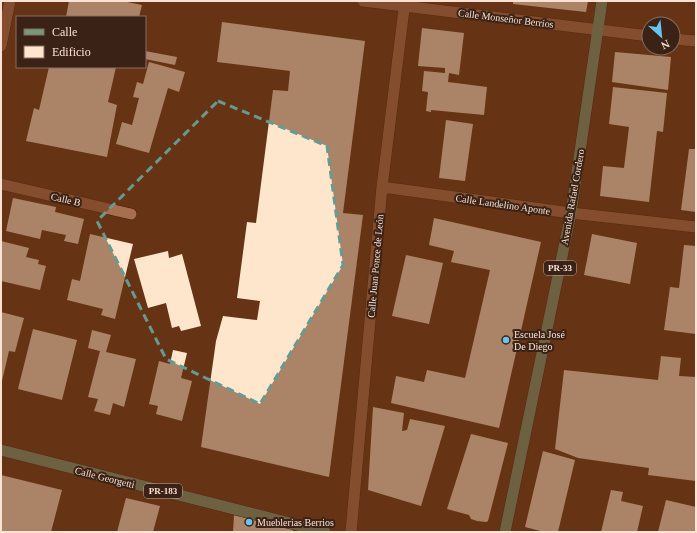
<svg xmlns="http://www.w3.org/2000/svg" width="697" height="533" viewBox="0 0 697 533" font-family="'Times New Roman',serif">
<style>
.building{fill:#fee6cc}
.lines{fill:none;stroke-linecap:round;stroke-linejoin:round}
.minor-casing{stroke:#431d05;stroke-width:12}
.primary-casing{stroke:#431d05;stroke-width:12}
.minor{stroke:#a76e4f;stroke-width:11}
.primary{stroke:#76997a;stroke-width:11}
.marked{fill:none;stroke:#629c92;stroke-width:3;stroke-dasharray:8 5;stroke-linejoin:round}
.poi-dot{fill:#66c4ef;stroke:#3a2316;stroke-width:1.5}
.labels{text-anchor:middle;stroke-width:4;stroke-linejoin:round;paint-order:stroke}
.shield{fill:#3a2316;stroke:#c2a99c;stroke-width:1}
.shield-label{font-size:9px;font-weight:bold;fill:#fce2d5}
.street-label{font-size:10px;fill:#fce2d5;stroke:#3a2316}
.poi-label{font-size:10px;fill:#fce2d5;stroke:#3a2316;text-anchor:start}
</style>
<rect width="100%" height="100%" fill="#663314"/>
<path class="building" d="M 69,1 L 122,1 L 142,5 L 139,17 L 66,17 Z
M 513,1 L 588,1 L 586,12 L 513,4 Z
M 222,22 L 365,41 L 343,213 L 363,215 L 329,477 L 201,447 L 216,341 L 223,316 L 257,320 L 260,301 L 237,298 L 247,222 L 256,223 L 273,90 L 288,91 L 290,71 L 217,62 Z
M 422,28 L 464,33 L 459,75 L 449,73 L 448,82 L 487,87 L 484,115 L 431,110 L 431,112 L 426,111 L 428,92 L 422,91 L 424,71 L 445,73 L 445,68 L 418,66 Z
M 145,51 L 177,57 L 175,65 L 145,59 Z
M 615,52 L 671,57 L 668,90 L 612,82 Z
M 149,62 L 185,72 L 179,92 L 168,88 L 149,153 L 116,144 L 122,122 L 132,125 L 139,98 L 133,97 L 137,82 L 143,84 Z
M 49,67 L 116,67 L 108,102 L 117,105 L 107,157 L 26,141 L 34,108 L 39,110 Z
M 613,87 L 667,93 L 663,132 L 657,131 L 649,202 L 600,196 L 603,166 L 624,168 L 629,127 L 609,124 Z
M 446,120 L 473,124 L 465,181 L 439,178 Z
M 689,149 L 696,149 L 696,212 L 681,210 Z
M 13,198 L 56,207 L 55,212 L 84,219 L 78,244 L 64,241 L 66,235 L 42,230 L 40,239 L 6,231 Z
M 434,218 L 541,242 L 499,428 L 391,403 L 396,376 L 424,382 L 427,370 L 465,378 L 490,270 L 451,262 L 454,251 L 429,245 Z
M 90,234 L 133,244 L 115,319 L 101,315 L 103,309 L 67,300 L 72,279 L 80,281 Z
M 592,234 L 637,243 L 630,284 L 584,275 Z
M 1,241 L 29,248 L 26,257 L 39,260 L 38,264 L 46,266 L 40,290 L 1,281 Z
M 684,245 L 696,246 L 696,334 L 664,330 L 670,287 L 679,288 Z
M 168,251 L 169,258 L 182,254 L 201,326 L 181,331 L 179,326 L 172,328 L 166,303 L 148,308 L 134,259 Z
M 406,255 L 443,263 L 429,324 L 392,316 Z
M 1,312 L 24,318 L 15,352 L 9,351 L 2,381 Z
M 33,329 L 77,340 L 62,400 L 18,389 Z
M 92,330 L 111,335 L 106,352 L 136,359 L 124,407 L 113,403 L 110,415 L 94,411 L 98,399 L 88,397 L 100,351 L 88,348 Z
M 173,350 L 187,353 L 181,378 L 192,381 L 182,421 L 156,414 L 158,406 L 149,404 L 159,361 L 170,364 Z
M 661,356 L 681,358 L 679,376 L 696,377 L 696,481 L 648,475 L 649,468 L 578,458 L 555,449 L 564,370 L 658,380 Z
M 373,407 L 404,413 L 402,431 L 407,430 L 410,419 L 445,426 L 421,506 L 368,490 Z
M 471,434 L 508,443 L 488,521 L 486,522 L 477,521 L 471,519 L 469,515 L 447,509 Z
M 543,451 L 575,460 L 558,532 L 544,532 L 525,527 Z
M 1,475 L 62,490 L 51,532 L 1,532 Z
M 611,490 L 623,492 L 621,501 L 643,506 L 637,532 L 601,532 Z
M 126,498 L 160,506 L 153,532 L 117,532 Z
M 666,500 L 696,507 L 696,532 L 658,532 Z
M 234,515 L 293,529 L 293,532 L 233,532 Z"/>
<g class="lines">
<defs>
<path id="minor" d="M 363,1 L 649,36
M 673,39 L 696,41
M 1,46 L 10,1
M 1,184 L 131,214
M 382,187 L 571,213 L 696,227
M 351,532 L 382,187 L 405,1"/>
<path id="primary" d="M 1,450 L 325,532
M 505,532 L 571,213 L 602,1"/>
</defs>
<use href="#minor" class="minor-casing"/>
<use href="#primary" class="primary-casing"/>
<use href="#minor" class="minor"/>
<use href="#primary" class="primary"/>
</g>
<path d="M0 0H697V533H0ZM 218,101 L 327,146 L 343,265 L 260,404 L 166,359 L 97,221 Z" fill="#663314" fill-opacity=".55" fill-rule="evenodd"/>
<path class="marked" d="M 218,101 L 327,146 L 343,265 L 260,404 L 166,359 L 97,221 Z"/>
<g class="poi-dot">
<circle cx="506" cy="340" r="4"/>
<circle cx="249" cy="522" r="4"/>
</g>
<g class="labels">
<g class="shield">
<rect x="544" y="261" width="32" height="14" rx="3"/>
<rect x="144" y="484" width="38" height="14" rx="3"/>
</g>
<g class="shield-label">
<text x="560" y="271">PR-33</text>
<text x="163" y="494">PR-183</text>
</g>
<g class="street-label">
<text transform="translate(506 18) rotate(7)" y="4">Calle Monseñor Berríos</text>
<text transform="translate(572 197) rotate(-80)" y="4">Avenida Rafael Cordero</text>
<text transform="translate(66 199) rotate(13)" y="4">Calle B</text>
<text transform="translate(503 204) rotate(8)" y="4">Calle Landelino Aponte</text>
<text transform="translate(375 266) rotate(-85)" y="4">Calle Juan Ponce de León</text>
<text transform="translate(105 477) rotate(14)" y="4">Calle Georgetti</text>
</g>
<g class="poi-label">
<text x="514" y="338">Escuela José<tspan x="514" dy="12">De Diego</tspan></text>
<text x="257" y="526">Mueblerias Berrios</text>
</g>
</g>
<rect width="697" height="533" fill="none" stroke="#fce2d5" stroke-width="4"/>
<rect x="16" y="16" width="130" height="52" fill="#3a2316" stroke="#886f62"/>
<rect x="24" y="29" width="20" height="6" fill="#76997a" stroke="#886f62"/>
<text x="52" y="36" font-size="12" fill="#fce2d5">Calle</text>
<rect x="24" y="46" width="20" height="12" fill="#fee6cc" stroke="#886f62"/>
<text x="52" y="56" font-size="12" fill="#fce2d5">Edificio</text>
<g transform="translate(661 36) rotate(153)"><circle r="19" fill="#3a2316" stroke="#886f62"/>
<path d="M0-3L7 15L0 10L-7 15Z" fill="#66c4ef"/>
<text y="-6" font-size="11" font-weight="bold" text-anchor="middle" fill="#fce2d5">N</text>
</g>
</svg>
